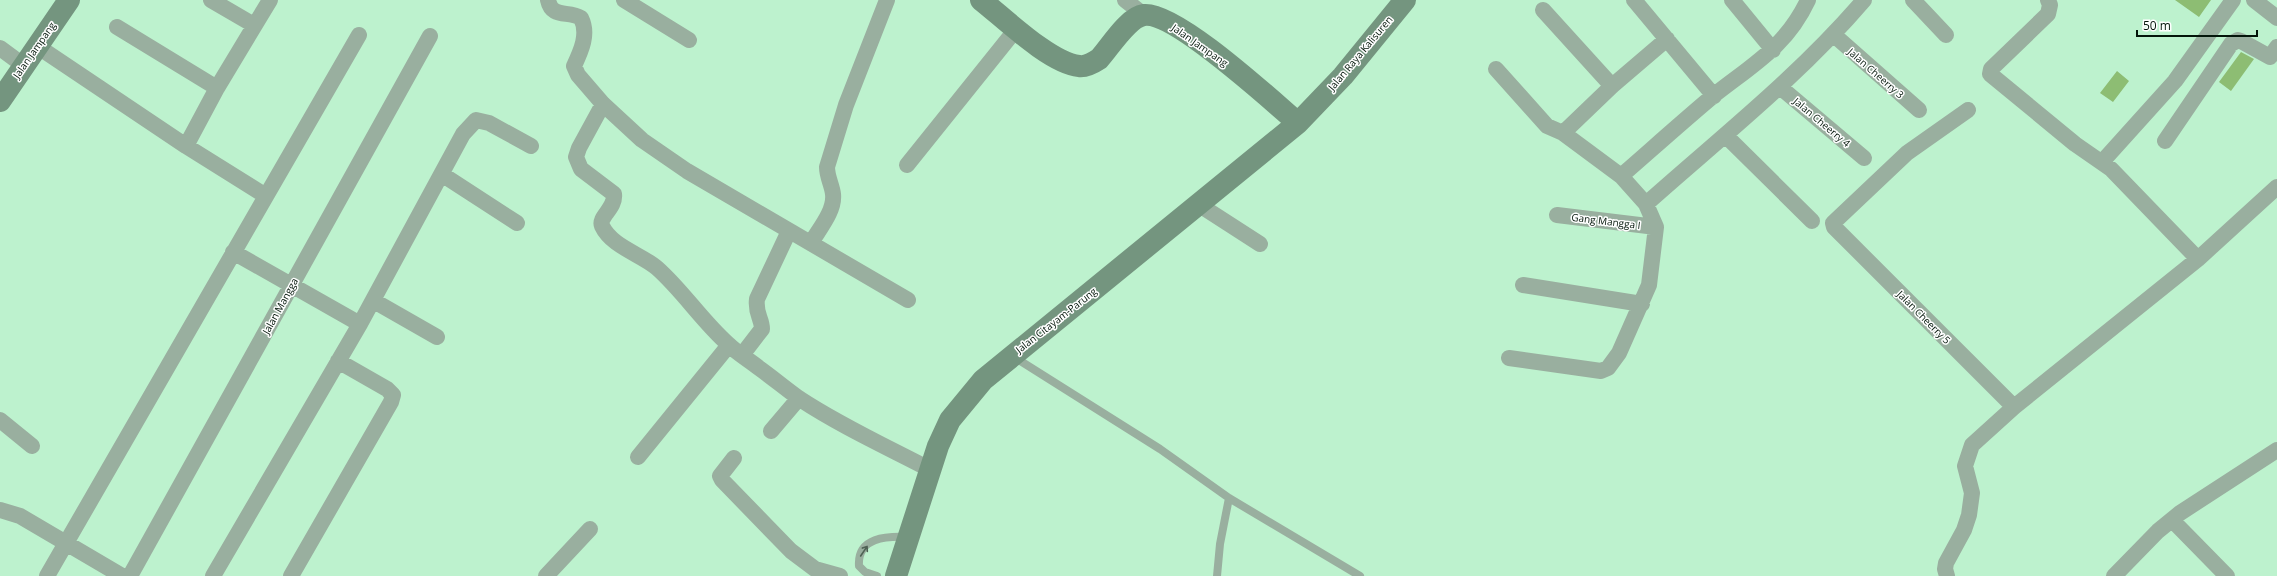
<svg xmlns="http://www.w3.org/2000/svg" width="2277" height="576" viewBox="0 0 2277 576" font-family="'Open Sans',sans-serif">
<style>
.building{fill:#8dbd73}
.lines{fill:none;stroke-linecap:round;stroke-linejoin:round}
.lane{stroke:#99af9f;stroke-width:8}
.street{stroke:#99af9f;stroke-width:16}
.secondary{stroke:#74957f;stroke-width:22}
.oneway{stroke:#4e6254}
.labels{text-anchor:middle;stroke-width:3;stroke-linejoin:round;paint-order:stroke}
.street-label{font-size:10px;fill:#03160a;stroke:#fff}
</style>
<rect width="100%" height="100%" fill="#bdf2ce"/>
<path class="building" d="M 2175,0 L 2211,0 L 2199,17 Z
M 2241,52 L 2254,59 L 2231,91 L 2219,82 Z
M 2117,71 L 2129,81 L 2113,102 L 2100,93 Z"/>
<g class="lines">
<path class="lane" d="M 1014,357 L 1160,449 L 1229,498 L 1360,576
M 877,576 L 865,572 L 859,566 C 857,537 887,536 908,537
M 1217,576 L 1220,544 L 1229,498"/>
<path class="street" d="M 211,0 L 254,25
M 548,0 C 552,19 568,10 581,18 C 589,34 581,51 574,66 L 578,75 L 603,104 L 642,140 L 687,171 L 908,300
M 624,0 L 689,40
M 1125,0 L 1144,15
M 1634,0 L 1714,96
M 1732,0 L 1773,50
M 1913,0 L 1946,35
M 2048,0 L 2050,5 L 2048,14 L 1991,69 L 1990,74 L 2075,144 L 2111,169 L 2198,259
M 2254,0 L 2277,18
M 1543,10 L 1612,86
M 117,27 L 217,88
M 1834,35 L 1919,110
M 37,46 L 186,146
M 0,48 L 23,65
M 1496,69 L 1547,126 L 1563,133 L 1621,176 C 1652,149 1682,122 1713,96 C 1752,65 1786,47 1808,0
M 1780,87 L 1864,158
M 603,104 L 579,148 L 576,157 L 581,169 L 614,194 C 616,208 598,217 602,226 C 612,247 641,254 657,268 C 683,291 702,321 728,344 C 737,353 749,360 759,368 C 773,378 786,389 800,399 C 841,426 887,447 931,470
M 1968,110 L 1907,153 L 1833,223 L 1834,227 L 2014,407
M 1563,133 L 1612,86 L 1667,39
M 1725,135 L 1812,221
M 2165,141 L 2231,44 L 2238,40 L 2241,41 L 2270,57 L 2277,47
M 2102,162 L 2175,81 L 2233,0
M 907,165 L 1017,28
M 443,175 L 517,223
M 1621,176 L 1646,204
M 266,196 L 186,146 L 217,88 L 270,0
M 1198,204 L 1260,244
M 1557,215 L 1656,227
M 811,243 C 819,229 835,211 833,194 C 832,185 827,177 827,167 L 846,105 L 887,0
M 233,252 L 360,324 L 463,134 L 476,120 L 489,123 L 531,146
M 1523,285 L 1642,304
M 374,301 L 437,337
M 742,355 L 762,329 C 762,318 755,314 757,299 L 789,231
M 1509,358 L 1601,371 L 1608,368 L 1619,353 L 1649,285 L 1656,227 L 1646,204 C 1720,138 1799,76 1864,0
M 0,420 L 32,446
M 771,431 L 799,398
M 638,457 L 729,345
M 734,458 L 720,476 L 722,480 L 791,551 L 815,569 L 840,576
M 0,510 L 20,516 L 122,576
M 2172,520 L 2227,576
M 47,576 L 359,35
M 130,576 L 430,36
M 213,576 L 360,324
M 291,576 L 391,402 L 393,395 L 387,389 L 338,361
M 546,576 L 590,529
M 1947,576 L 1945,569 L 1946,563 L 1964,530 L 1969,515 L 1972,493 L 1965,466 L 1972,445 L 2014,407 L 2198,259 L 2277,187
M 2114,576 L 2158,531 L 2180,513 L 2277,450"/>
<path class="secondary" d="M 981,0 C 1004,18 1050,63 1079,66 C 1086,67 1093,63 1099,59 C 1110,47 1128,17 1144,15 C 1175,11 1272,101 1298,123
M 0,101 L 69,0
M 896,576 L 938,446 L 950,420 L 983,380 L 1298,123 L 1343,76 L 1405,0"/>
</g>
<defs><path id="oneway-shaft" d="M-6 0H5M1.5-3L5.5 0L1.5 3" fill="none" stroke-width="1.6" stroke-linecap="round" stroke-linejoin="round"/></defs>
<use class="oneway" href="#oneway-shaft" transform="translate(864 551) rotate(-56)"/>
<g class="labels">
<g class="street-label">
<text transform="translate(1200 45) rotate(35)" y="4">Jalan Jampang</text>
<text transform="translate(34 50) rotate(-55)" y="4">Jalan Jampang</text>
<text transform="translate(1360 53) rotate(-50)" y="4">Jalan Raya Kalisuren</text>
<text transform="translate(1876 73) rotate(41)" y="4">Jalan Cheerry 3</text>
<text transform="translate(1822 122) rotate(40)" y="4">Jalan Cheerry 4</text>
<text transform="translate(1606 221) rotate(7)" y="4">Gang Mangga I</text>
<text transform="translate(280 306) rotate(-61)" y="4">Jalan Mangga</text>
<text transform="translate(1924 317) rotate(45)" y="4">Jalan Cheerry 5</text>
<text transform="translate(1056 320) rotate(-38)" y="4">Jalan Citayam-Parung</text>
</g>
</g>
<path d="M2137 30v6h120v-6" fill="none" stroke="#03160a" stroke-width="2"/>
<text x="2143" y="30" font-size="12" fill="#03160a" stroke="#ffffff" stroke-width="3" paint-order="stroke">50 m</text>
</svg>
